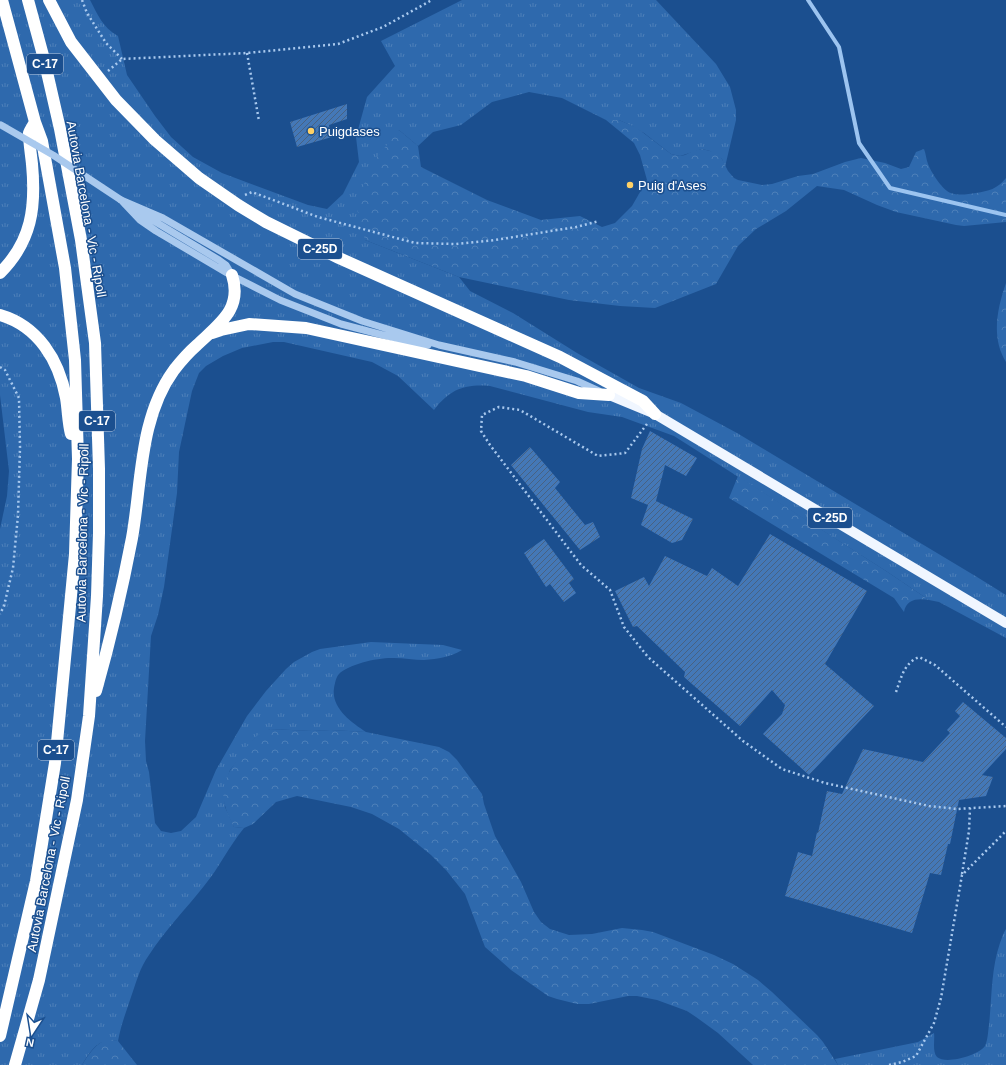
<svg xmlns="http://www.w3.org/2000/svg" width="1006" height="1065" viewBox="0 0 1006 1065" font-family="Helvetica,sans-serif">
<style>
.grass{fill:url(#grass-tufts)}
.forest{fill:url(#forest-crowns)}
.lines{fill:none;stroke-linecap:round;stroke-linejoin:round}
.stream{stroke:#9cc4f0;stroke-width:4}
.building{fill:url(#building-hatch)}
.path{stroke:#a9c9ee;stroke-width:2.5;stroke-dasharray:2 3;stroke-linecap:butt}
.tertiary{stroke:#a9c9ee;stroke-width:7}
.primary{stroke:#f0f6ff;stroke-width:10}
.motorway{stroke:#fff;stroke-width:12}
.tertiary-bridge{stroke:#a9c9ee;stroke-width:7}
.poi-dot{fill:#ffd166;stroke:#1b4f8f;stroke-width:1.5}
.labels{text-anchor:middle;stroke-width:3;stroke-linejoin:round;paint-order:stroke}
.shield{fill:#1b4f8f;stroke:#bbcadd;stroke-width:1}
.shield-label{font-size:12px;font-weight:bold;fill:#fff}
.poi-label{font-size:13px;fill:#fff;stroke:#1b4f8f;text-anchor:start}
.street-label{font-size:13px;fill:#fff;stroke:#1b4f8f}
</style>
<defs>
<pattern id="grass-tufts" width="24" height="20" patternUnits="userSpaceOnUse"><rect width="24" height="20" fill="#2e69ad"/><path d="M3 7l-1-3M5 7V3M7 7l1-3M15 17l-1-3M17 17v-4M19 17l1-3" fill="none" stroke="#4d80b9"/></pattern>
<pattern id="forest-crowns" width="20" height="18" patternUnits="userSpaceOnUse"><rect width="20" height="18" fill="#2e69ad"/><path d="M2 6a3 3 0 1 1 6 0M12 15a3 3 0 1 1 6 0" fill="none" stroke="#4d80b9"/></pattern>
<pattern id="building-hatch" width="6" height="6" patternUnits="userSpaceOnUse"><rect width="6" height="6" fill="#4478b7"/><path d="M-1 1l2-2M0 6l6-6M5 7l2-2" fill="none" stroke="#486282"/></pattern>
</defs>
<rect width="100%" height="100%" fill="#1b4f8f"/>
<path class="grass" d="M 0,0 L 90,0 C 98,15 102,27 118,36 L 127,75 L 155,116 L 171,137 L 193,157 L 222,173 L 308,205 L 327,209 L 343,194 L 359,162 L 356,137 L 367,97 L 395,66 L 381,41 L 462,0 L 656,0 L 716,64 L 730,87 L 736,110 L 736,120 L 725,167 L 722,159 L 710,151 L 702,149 L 680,156 L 671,154 L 644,133 L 632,126 L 619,120 L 606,120 L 562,98 L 529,92 L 492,102 L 461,125 L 433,132 L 418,146 L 399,130 L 365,240 L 459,277 L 470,291 L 513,313 L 577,353 L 639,388 L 681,403 L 737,433 L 977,577 L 1006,595 L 1006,638 L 939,602 L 929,600 L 886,571 L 674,436 L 622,417 L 588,412 L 490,386 C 465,384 450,389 434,410 L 398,376 L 372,362 L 284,342 L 273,342 L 242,348 L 223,356 L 206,366 L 199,373 L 192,391 L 179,452 L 177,493 L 164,587 L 158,615 L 151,636 L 145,741 L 146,761 L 149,772 L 155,823 L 161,831 L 171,833 L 181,831 L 196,817 L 216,770 L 247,716 L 266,691 L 286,669 L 294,662 L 312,652 L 320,649 L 371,642 L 443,645 L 462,650 C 450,657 438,659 424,660 C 414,660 404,658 394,658 C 380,657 348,664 339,674 C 336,677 335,683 334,688 C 331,708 351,722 366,732 L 331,730 L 312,731 L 270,729 L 254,739 L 230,770 L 224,788 L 225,807 L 234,827 L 244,828 C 229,846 219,868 204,886 C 186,909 165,930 149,955 C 140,967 136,983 131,997 C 126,1012 121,1025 118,1041 C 99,1037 91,1050 82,1065 L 0,1065 L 0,529 L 7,496 L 9,471 L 0,395 Z
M 1006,929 L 1006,1065 L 838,1065 L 835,1059 L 918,1042 L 934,1033 C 935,1040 932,1051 937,1057 C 946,1065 979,1055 985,1046 C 988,1040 988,1031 989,1025 C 992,997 991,969 1000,943 C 1002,938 1003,933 1006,929 Z"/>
<path class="forest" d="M 606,120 L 619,120 L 637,128 L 671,154 L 680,156 L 685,155 L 693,151 L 702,149 L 714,152 L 722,159 L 728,171 L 734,178 L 738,180 L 762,185 L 772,184 L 798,176 L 813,174 L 845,162 L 861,158 L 885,163 L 901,169 L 909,167 L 916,152 L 924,149 C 926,154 926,159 928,164 C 931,172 943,191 951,193 C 959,196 968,194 976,193 C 989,191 997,189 1006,178 L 1006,222 L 964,226 L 956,225 L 896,212 L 877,205 L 844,190 L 817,186 L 786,211 L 756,229 L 738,246 L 716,284 L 655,308 L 620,306 L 569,300 L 459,277 L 365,240 L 356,205 L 373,162 L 399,130 L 418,146 L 421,167 L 487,200 L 541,220 L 580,216 L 602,227 L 615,223 L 632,206 L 647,180 L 640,155 L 634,143 Z
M 1006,283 L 1006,362 C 991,338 997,309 1006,283 Z
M 738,476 L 886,571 L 929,600 C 918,598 906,599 904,612 L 894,598 L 729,498 Z
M 270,729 L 312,731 L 331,730 L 366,732 L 439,747 L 449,752 L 457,760 L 482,794 L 484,804 L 495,836 L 521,882 L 534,912 L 541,922 L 550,929 L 569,935 L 592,934 L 622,928 L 642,930 L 653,932 L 714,955 L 733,964 L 758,980 L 772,992 L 817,1035 L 823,1042 L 838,1065 L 753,1065 L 718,1033 L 696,1017 L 687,1011 L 657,1000 L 637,996 L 628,996 L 589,1004 L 577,1004 L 557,999 L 548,996 L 511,970 L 485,947 L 465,894 L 446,870 L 431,855 L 399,829 L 372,814 L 351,807 L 297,796 L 276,802 L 253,824 L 244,828 L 234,827 C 217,796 221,780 242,753 C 250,742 257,733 270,729 Z
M 108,1039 L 118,1041 L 137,1065 L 82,1065 C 88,1055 96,1043 108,1039 Z"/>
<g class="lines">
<path class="stream" d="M 808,0 L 839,47 L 859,143 L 890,188 L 1006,215"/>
</g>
<path class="building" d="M 347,104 L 347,119 L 329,125 L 332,137 L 297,147 L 290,122 Z
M 650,431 L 697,458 L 686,476 L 665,465 L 656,501 L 693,519 L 682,540 L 672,543 L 641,525 L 648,505 L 631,498 L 642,449 Z
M 530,447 L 560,482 L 555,488 L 585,525 L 593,522 L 600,537 L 580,550 L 511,465 Z
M 770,534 L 867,591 L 825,664 L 874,706 L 809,775 L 763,734 L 782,714 L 785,705 L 772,690 L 740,726 L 684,677 L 685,672 L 637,626 L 633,627 L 615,591 L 644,577 L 649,586 L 665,556 L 707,576 L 712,568 L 738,586 Z
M 544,539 L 574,579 L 569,583 L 576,593 L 564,602 L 550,584 L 546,587 L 524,553 Z
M 963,702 L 1006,738 L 1006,749 L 982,775 L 993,777 L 986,796 L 959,800 L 950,844 L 948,844 L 941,875 L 930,873 L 912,933 L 785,896 L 798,852 L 812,856 L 817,832 L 818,833 L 827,791 L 842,794 L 863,749 L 923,762 L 950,733 L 947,730 L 960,716 L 955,711 Z"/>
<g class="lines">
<path class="path" d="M 82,0 L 87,13 L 106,43 L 122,59
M 247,53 L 259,121
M 108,71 L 122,59 L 247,53 L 338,44 L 383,27 L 432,0
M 245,195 L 252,192 L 318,217 L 415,243 L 456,244 L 495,240 L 576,227 L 599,221
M 0,367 L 5,370 L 19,398 L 20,447 L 18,515 L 13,568 L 4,606 L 0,614
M 647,424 L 625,453 L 598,456 L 520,410 L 499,407 L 482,415 L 481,431 L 490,445 L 581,565 L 610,590 L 624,627 L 648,657 L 743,741 L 782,769 L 825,783 L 929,806 L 957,809 L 1006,806
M 896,692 C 901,678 904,663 919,657 L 935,665 L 1006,727
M 962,874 L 969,831 L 970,808
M 889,1065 L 902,1062 L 916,1056 L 934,1023 L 941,998 L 962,875 L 1006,831"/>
<path class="tertiary" d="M 121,200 L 163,218 L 295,294 L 362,321 L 439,345 L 515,362 L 577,381 L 599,391
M 123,202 L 140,220 L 156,231 L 227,273 L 280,300 L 341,324 L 417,344 L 428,345
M 137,209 L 149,218 L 219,260 L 226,265 L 232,275"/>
<path class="primary" d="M 609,395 L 655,414 L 1006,623"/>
<path class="motorway" d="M 49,0 L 71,42 L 116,100 L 155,140 L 199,178 L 238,205 L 266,222 L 339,258 L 560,357 L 643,401 L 655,414
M 0,273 C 32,241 36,207 32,164 C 31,154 29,143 29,133 C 30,130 33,126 35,122
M 0,315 C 38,326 59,360 66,398 C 68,410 68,423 71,434
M 212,333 L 221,330 L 249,324 L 306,328 L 526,376 L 579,393 L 609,395
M 96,691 C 110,641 122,590 132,538 C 142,482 139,418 174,370 C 181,361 189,352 197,345 C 219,324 243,309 232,275
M 0,1036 L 36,881 L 55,763 L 75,554 L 78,459 L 75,360 L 65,268 L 42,141 L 35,122 L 2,0
M 15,1065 L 39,980 L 77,800 L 89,716 L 97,596 L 99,533 L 99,469 L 95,343 L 81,240 L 60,129 L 44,59 L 28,0"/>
<path class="tertiary-bridge" d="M 1,125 L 53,155 L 121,200"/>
</g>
<g class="poi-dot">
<circle cx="311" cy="131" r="4"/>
<circle cx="630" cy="185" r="4"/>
</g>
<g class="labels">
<g class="shield">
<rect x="27" y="54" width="36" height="20" rx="3"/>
<rect x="298" y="239" width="44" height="20" rx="3"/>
<rect x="79" y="411" width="36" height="20" rx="3"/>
<rect x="808" y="508" width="44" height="20" rx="3"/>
<rect x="38" y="740" width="36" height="20" rx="3"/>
</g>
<g class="shield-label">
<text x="45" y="68">C-17</text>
<text x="320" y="253">C-25D</text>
<text x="97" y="425">C-17</text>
<text x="830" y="522">C-25D</text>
<text x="56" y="754">C-17</text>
</g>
<g class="poi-label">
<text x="319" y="136">Puigdases</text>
<text x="638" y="190">Puig d'Ases</text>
</g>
<g class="street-label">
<text transform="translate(87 209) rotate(80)" y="5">Autovia Barcelona - Vic - Ripoll</text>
<text transform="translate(82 533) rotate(-89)" y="5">Autovia Barcelona - Vic - Ripoll</text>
<text transform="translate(48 864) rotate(-79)" y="5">Autovia Barcelona - Vic - Ripoll</text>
</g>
</g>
<g transform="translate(32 1033) rotate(192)" stroke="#1b4f8f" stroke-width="3" paint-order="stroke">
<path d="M0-3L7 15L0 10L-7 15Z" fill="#ffffff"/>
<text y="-6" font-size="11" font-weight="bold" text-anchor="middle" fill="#ffffff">N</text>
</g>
</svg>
